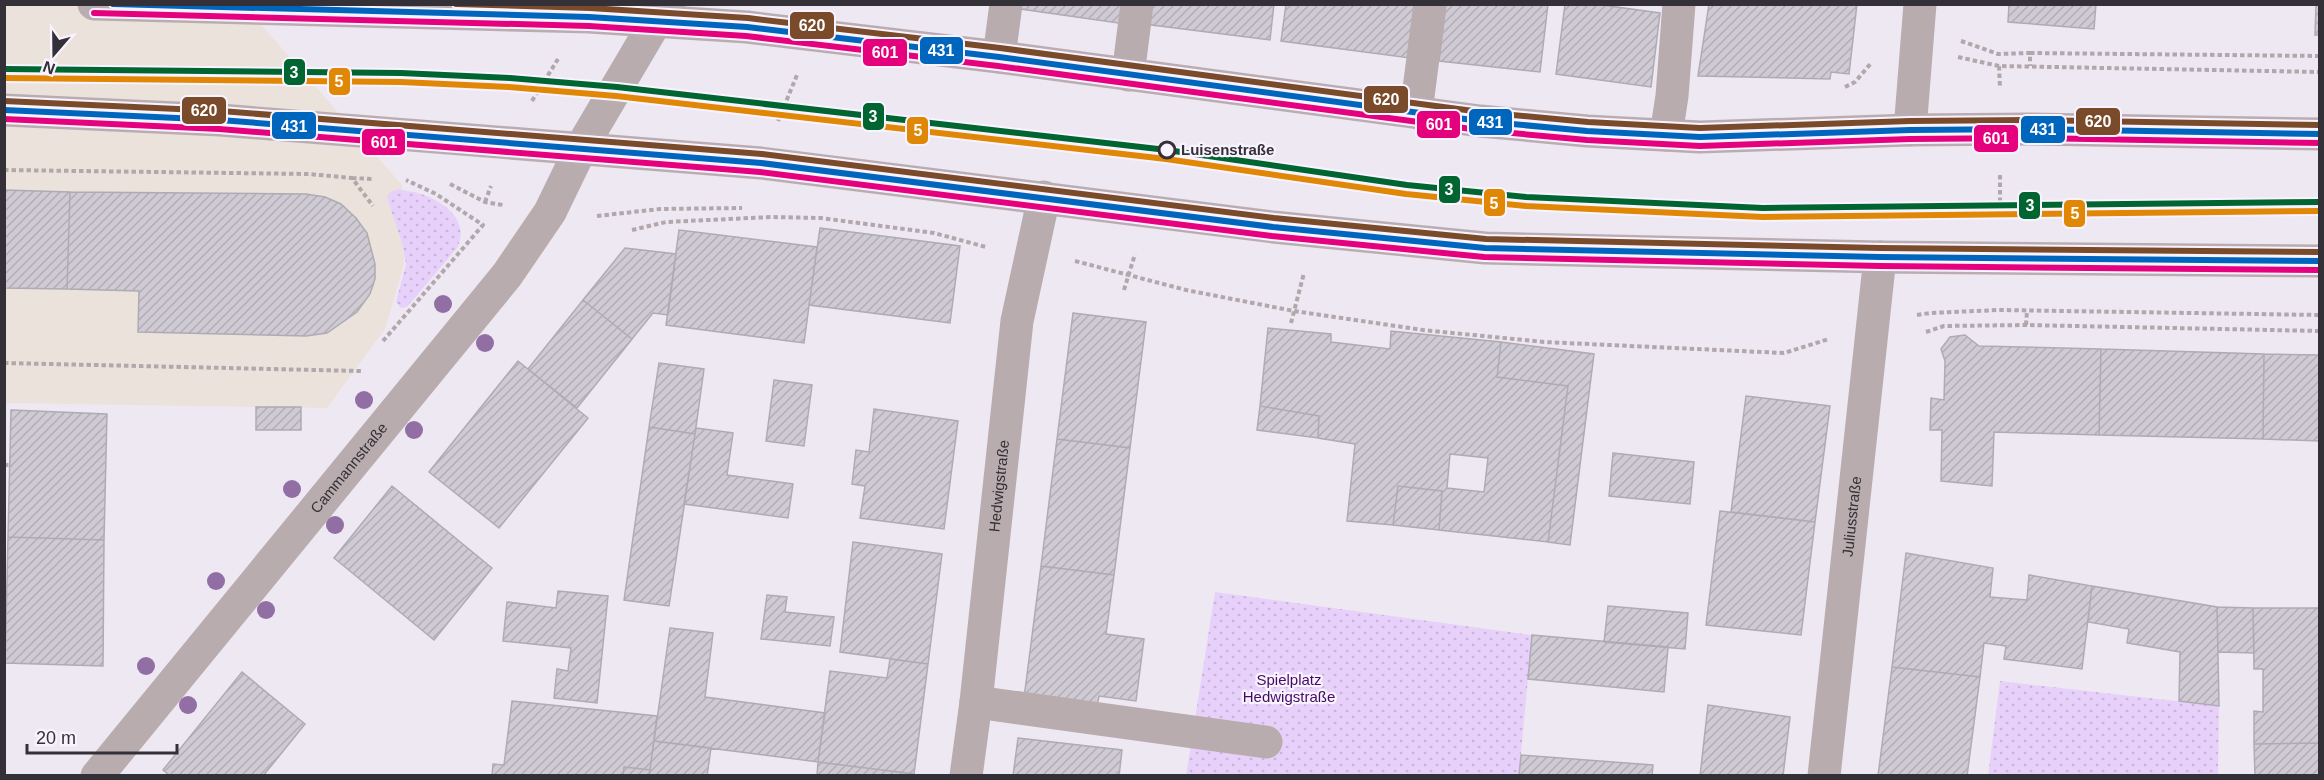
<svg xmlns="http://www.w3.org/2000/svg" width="2324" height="780" viewBox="0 0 2324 780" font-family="Arial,sans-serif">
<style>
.commercial{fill:#ebe2dc}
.grass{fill:url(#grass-dots)}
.building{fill:url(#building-hatch);stroke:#afabb3;stroke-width:1.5;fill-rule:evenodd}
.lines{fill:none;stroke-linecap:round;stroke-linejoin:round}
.path{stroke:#b2a8ac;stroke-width:4;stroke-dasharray:4.5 3;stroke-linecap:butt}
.minor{stroke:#b8acae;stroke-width:33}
.major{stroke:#baadb2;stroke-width:33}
.bus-1-casing{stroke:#f9f3ff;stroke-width:10}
.bus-2-casing{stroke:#f9f3ff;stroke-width:10}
.bus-3-casing{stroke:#f9f3ff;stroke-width:10}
.bus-1{stroke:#0065bd;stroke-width:6}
.bus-2{stroke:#e5007d;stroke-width:6}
.bus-3{stroke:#7a4b2a;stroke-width:6}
.tram-1-casing{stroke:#f9f3ff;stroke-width:10}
.tram-2-casing{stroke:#f9f3ff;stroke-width:10}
.tram-1{stroke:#006531;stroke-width:6}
.tram-2{stroke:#e08706;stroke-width:6}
.tree{fill:#916ea4}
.stop-dot{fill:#f9f3ff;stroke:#343037;stroke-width:3}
.labels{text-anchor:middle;stroke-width:4.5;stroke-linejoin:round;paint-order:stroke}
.stop-label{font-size:15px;font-weight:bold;fill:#343037;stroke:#f9f3ff;text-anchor:start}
.street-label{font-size:15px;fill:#343037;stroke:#f9f3ff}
.park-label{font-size:15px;fill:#450a64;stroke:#f9f3ff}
.line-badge{stroke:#f9f3ff;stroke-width:2}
.badge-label{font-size:16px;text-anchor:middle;font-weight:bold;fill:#fff}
</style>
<defs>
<pattern id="grass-dots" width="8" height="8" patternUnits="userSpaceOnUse" patternTransform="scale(1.5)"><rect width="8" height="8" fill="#e7d1fa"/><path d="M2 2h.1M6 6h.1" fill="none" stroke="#c7b4d7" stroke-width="1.8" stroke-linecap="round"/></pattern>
<pattern id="building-hatch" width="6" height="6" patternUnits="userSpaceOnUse" patternTransform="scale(1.5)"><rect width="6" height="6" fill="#cfcad3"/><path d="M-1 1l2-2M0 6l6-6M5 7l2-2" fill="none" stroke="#b2aeb6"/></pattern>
</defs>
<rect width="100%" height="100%" fill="#eee8f3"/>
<path class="commercial" d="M 5,5 L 244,5 L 402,185 L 404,265 L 385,329 L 327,408 L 5,403 Z"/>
<path class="grass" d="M 398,189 C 405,191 414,191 421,194 C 446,202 470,222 457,248 L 407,307 L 401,308 L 396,302 L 406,264 L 402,243 L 387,198 L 390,192 Z
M 1215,592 L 1532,635 L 1519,775 L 1186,776 Z
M 2000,681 L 2219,706 L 2218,775 L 1988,776 Z"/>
<path class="building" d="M 1022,4 L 1128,4 L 1125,24 L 1021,9 Z
M 1147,4 L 1274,4 L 1270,40 L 1144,24 Z
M 1286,4 L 1417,4 L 1410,58 L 1281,41 Z
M 1446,4 L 1548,4 L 1540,72 L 1439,61 Z
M 1565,4 L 1595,4 L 1660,13 L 1651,87 L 1556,74 Z
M 1709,4 L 1857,4 L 1849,74 L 1831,72 L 1830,79 L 1698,76 Z
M 2009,4 L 2096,4 L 2094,29 L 2008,22 Z
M 2316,4 L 2320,4 L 2320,35 L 2315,35 Z
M 4,190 L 70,192 L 67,289 L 4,288 Z
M 70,192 L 306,194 L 325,197 L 341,204 L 356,218 L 367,233 L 375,264 L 375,279 L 370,294 L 357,312 L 327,333 L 306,336 L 138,332 L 139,291 L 67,289 Z
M 820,228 L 960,246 L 950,323 L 809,305 Z
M 679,230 L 817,247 L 804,343 L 666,325 Z
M 625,248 L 676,254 L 668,315 L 653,313 L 632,339 L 583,300 Z
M 583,300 L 632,339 L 577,408 L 528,369 Z
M 1073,313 L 1146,322 L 1130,448 L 1057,439 Z
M 1268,328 L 1331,334 L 1331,342 L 1390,349 L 1391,331 L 1501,342 L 1497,377 L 1568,386 L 1548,542 L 1439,530 L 1442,491 L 1398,486 L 1393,525 L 1347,521 L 1355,444 L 1318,438 L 1319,416 L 1260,406 ZM 1450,454 L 1488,458 L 1484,492 L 1447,488 Z
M 1965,335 L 1979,346 L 2101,349 L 2099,435 L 1994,432 L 1992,486 L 1941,481 L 1942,430 L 1930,430 L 1931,398 L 1944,400 L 1945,361 L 1941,349 L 1950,337 Z
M 1501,342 L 1594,354 L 1570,545 L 1548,542 L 1568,386 L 1497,377 Z
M 2101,349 L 2264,354 L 2263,439 L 2099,435 Z
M 2264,354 L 2320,355 L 2320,441 L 2263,439 Z
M 518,361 L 588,418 L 499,528 L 429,472 Z
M 659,363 L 704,369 L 695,434 L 649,427 Z
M 774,380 L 812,385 L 804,446 L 766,441 Z
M 1746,396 L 1830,406 L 1815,522 L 1731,512 Z
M 1260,406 L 1319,416 L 1318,438 L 1257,430 Z
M 256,407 L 301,407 L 301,430 L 256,430 Z
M 874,409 L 958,421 L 944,529 L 860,518 L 865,486 L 852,484 L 856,450 L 869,452 Z
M 11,410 L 107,414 L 104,540 L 8,537 Z
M 649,427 L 695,434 L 669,606 L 624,600 Z
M 696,428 L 733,433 L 727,475 L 793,484 L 788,518 L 684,504 Z
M 1057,439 L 1130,448 L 1114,575 L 1041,566 Z
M 1613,453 L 1694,462 L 1690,504 L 1609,496 Z
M 392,486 L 492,568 L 434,640 L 334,558 Z
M 1398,486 L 1442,491 L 1439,530 L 1393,525 Z
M 1720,511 L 1815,522 L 1801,635 L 1706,625 Z
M 8,537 L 104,540 L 103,666 L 5,663 Z
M 853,542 L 942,554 L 928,664 L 840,652 Z
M 1906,553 L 1993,568 L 1990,597 L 2027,600 L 2029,575 L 2092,586 L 2082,669 L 2004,659 L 2006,646 L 1984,643 L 1980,677 L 1892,667 Z
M 1041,566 L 1114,575 L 1106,634 L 1144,639 L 1136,701 L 1099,696 L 1097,706 L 1024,698 Z
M 2092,586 L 2217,607 L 2219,706 L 2179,701 L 2180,652 L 2127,643 L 2129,629 L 2088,622 Z
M 558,591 L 608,596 L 597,703 L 554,698 L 557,669 L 568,671 L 571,648 L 503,641 L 507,602 L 556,608 Z
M 767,595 L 787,597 L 785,612 L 834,617 L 830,646 L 761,639 Z
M 1608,606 L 1688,613 L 1685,649 L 1604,642 Z
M 2217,607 L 2253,608 L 2254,653 L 2218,652 Z
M 2253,608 L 2320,608 L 2320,743 L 2254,744 L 2254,711 L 2263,712 L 2263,669 L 2254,669 Z
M 670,628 L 713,633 L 705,697 L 825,713 L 818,762 L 654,741 Z
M 1532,635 L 1668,647 L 1664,692 L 1528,679 Z
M 890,659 L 928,664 L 914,774 L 818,762 L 830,671 L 887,678 Z
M 1892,667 L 1980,677 L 1967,776 L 1878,776 Z
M 242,672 L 305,724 L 263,776 L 170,776 L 163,770 Z
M 512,701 L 657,716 L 650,770 L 624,767 L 623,776 L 492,776 L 493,764 L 504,765 Z
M 1708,705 L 1790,717 L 1783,776 L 1700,776 Z
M 1018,738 L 1122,750 L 1119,776 L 1013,776 Z
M 654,741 L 711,748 L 707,776 L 649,776 Z
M 2320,743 L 2320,776 L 2255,776 L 2254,744 Z
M 1521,755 L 1653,765 L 1652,776 L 1519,776 Z
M 818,762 L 914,774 L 914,776 L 817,776 Z
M 624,767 L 650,770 L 649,776 L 623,776 Z"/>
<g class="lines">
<path class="path" d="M 1961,41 L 1998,54 L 2030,53 L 2030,66
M 2030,53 L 2320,56
M 1958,57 L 1999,66 L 2320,72
M 1999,66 L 2000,88
M 1845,87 L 1855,82 L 1872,62
M 532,101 L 558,59
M 778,121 L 797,75
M 4,170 L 309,174 L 352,178 L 373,206
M 352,178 L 372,179
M 450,184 L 485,202 L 503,205
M 485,202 L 491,186
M 597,216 L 660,209 L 742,208
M 2000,217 L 2000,173
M 632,230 L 666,222 L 771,217 L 821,218 L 934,233 L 986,247
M 1075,261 L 1186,290 L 1294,311 L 1423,330 L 1544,342 L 1784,353 L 1829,339
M 1124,290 L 1135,254
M 1917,315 L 1930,313 L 1999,310 L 2320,315
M 1291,323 L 1304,273
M 2026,325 L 2027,311
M 1926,332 L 1944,326 L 2026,325 L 2320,331
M 383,341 L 483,225 L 436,194 L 406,180
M 4,363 L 361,371
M 4,465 L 9,465
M 4,599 L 6,599"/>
<g class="minor">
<path d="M 999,57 L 1006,4"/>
<path d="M 1128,75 L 1137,4"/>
<path d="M 1416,112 L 1430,4"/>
<path d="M 1910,130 L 1920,4"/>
<path d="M 1666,135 L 1672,96 L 1679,4"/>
<path d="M 976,702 L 1266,742"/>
<path id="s1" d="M 97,776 L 507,275 L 550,212 L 581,148 L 656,21 L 669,4"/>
<path id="s2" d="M 966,776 L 976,702 L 1017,321 L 1044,197"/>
<path id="s3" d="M 1824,776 L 1880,257"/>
</g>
<path class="major" d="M 94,4 L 589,17 L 747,27 L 999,57 L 1480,121 L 1587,131 L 1700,137 L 1910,130 L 2029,129 L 2320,134
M 4,110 L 220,120 L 761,163 L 1273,227 L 1485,248 L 1880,257 L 2320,261"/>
<defs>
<path id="bus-1" d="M 113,4 L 589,17 L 747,27 L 999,57 L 1480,121 L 1587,131 L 1700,137 L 1910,130 L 2029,129 L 2320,134
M 4,110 L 220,120 L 761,163 L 1273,227 L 1485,248 L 1880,257 L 2320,261"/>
<path id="bus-2" d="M 94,13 L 589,26 L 746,36 L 998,66 L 1479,130 L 1587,140 L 1700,146 L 1910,139 L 2029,138 L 2320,143
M 4,119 L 219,129 L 760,172 L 1272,236 L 1484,257 L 1880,266 L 2320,270"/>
<path id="bus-3" d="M 456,4 L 590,8 L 748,18 L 1000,48 L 1481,112 L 1588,122 L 1700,128 L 1910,121 L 2029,120 L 2320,125
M 4,101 L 221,111 L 762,154 L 1274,218 L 1486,239 L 1880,248 L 2320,252"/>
</defs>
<use href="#bus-1" class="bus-1-casing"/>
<use href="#bus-2" class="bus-2-casing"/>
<use href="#bus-3" class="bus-3-casing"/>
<use href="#bus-1" class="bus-1"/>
<use href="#bus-2" class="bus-2"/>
<use href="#bus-3" class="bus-3"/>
<defs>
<path id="tram-1" d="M 4,69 L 401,73 L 510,78 L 617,87 L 1167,150 L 1407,185 L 1526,197 L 1763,208 L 2320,202"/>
<path id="tram-2" d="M 4,78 L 401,82 L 509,87 L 616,96 L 1166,159 L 1406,194 L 1526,206 L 1763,217 L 2320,211"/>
</defs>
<use href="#tram-1" class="tram-1-casing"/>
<use href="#tram-2" class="tram-2-casing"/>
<use href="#tram-1" class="tram-1"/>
<use href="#tram-2" class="tram-2"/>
</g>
<g class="tree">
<circle cx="443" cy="304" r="9"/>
<circle cx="485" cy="343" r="9"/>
<circle cx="364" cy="400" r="9"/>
<circle cx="414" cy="430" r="9"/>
<circle cx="292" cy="489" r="9"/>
<circle cx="335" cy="525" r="9"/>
<circle cx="216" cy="581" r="9"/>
<circle cx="266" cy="610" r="9"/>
<circle cx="146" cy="666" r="9"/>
<circle cx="188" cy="705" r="9"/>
</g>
<circle class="stop-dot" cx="1167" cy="150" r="8"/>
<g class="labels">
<g class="stop-label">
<text x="1181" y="155">Luisenstraße</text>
</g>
<g class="street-label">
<text dy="5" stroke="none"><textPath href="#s1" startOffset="398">Cammannstraße</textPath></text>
<text dy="5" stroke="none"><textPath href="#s2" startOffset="292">Hedwigstraße</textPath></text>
<text dy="5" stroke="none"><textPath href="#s3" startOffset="261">Juliusstraße</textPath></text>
</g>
<g class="park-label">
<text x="1289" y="685">Spielplatz<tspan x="1289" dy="17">Hedwigstraße</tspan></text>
</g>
</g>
<g class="line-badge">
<rect x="789" y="11" width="46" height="29" rx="6" fill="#7a4b2a"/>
<rect x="919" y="36" width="45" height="29" rx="6" fill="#0065bd"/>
<rect x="862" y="38" width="46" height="29" rx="6" fill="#e5007d"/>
<rect x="283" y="58" width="23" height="28" rx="6" fill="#006531"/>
<rect x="328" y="67" width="23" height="29" rx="6" fill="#e08706"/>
<rect x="1363" y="85" width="46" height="29" rx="6" fill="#7a4b2a"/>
<rect x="181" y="96" width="46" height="29" rx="6" fill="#7a4b2a"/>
<rect x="862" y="102" width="23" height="29" rx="6" fill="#006531"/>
<rect x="2075" y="107" width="46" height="29" rx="6" fill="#7a4b2a"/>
<rect x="1468" y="108" width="45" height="28" rx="6" fill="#0065bd"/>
<rect x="1416" y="110" width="45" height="29" rx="6" fill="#e5007d"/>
<rect x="271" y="111" width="46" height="29" rx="6" fill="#0065bd"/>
<rect x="2020" y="115" width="46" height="29" rx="6" fill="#0065bd"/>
<rect x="906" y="116" width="23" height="29" rx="6" fill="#e08706"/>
<rect x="1973" y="124" width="46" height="29" rx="6" fill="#e5007d"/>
<rect x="361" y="128" width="45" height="28" rx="6" fill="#e5007d"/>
<rect x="1438" y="175" width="23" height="29" rx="6" fill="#006531"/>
<rect x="1483" y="188" width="23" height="29" rx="6" fill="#e08706"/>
<rect x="2018" y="191" width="23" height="29" rx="6" fill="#006531"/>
<rect x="2063" y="199" width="23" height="29" rx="6" fill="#e08706"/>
</g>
<g class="badge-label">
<text x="812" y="31">620</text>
<text x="941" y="56">431</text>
<text x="885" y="58">601</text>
<text x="294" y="78">3</text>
<text x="339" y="87">5</text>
<text x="1386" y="105">620</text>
<text x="204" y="116">620</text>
<text x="873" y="122">3</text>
<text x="2098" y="127">620</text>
<text x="1490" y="128">431</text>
<text x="1439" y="130">601</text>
<text x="294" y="132">431</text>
<text x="2043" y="135">431</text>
<text x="918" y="136">5</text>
<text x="1996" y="144">601</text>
<text x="384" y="148">601</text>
<text x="1449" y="195">3</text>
<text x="1494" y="209">5</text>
<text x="2030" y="211">3</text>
<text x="2075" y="219">5</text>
</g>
<rect width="2324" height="780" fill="none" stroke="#343037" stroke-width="12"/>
<g transform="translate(54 54) rotate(200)" stroke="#f9f3ff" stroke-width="4.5" paint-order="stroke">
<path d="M0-4.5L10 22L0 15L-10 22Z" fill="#343037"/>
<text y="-9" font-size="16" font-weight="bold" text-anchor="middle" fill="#343037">N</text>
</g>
<path d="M27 744v9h150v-9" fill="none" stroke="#343037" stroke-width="3"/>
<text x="36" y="744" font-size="18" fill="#343037" stroke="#f9f3ff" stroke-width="4.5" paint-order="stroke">20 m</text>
</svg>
